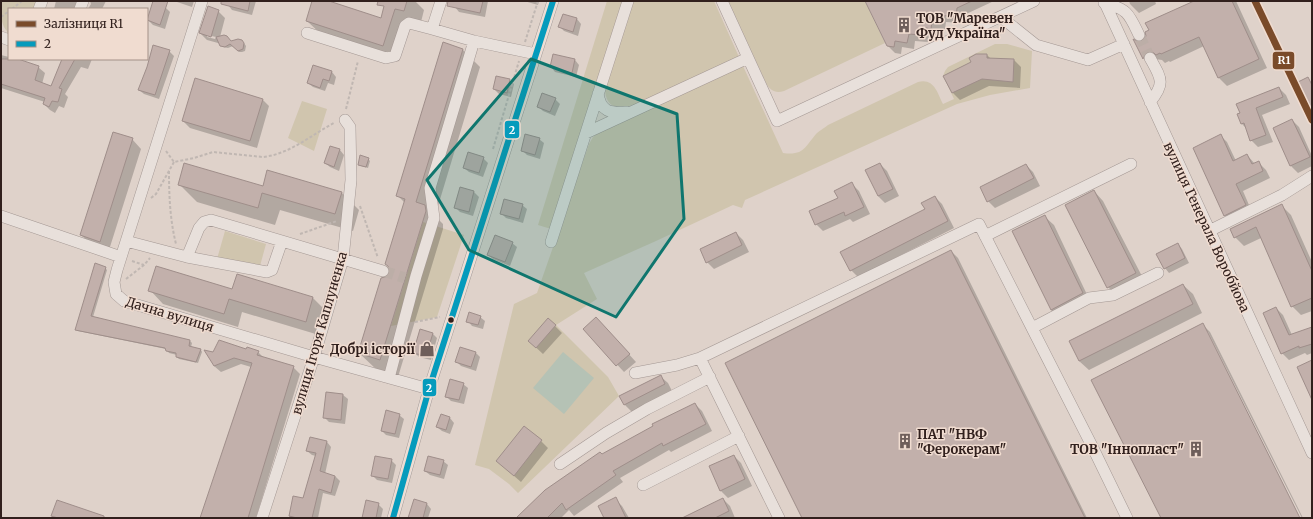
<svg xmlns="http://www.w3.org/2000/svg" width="1313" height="519" viewBox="0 0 1313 519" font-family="Merriweather,serif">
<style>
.green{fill:#d0c5ae}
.water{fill:#b5c2b5}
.shadow{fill:#0003;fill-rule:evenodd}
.building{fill:#c2b0ab;stroke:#9f8e8a}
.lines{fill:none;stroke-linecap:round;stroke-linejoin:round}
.minor-tunnel{stroke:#bcaea7;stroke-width:11;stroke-dasharray:11 5.5;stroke-linecap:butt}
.minor-casing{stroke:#a49894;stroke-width:12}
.path{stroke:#c0b7b2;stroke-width:2;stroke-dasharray:3 2;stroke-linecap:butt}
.minor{stroke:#e8e0db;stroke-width:11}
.bus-1-casing{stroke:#f0dcd0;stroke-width:9}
.bus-1{stroke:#059bbc;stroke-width:6}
.rail-1-casing{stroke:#f0dcd0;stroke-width:10}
.rail-1{stroke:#7a4b2a;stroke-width:7}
.marked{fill:#0f766e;fill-opacity:0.2;stroke:#0f766e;stroke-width:3;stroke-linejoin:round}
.bus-dot{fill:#31201d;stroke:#f0dcd0;stroke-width:1.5}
.labels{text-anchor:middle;stroke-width:3;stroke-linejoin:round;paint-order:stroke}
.poi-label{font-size:13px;font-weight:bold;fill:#31201d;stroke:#f0dcd0;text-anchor:start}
.street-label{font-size:13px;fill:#31201d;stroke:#f0dcd0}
.line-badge{stroke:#f0dcd0;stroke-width:1.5}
.badge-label{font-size:11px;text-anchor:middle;font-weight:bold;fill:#fff}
</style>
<rect width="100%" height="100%" fill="#dfd2ca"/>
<path class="green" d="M 1,1 L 38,1 L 35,9 L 9,9 L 9,38 L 7,35 L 7,31 C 0,24 1,12 1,1 Z
M 607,1 L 624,1 L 551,229 L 538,225 Z
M 632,1 L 714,1 L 739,57 L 634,105 C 620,108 607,110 605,91 Z
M 728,1 L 865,1 L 885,43 L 784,91 C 775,94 770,90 766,83 Z
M 995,44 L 1007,44 L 1032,51 L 1030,88 L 990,95 L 957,104 L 745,200 L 742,208 L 733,205 L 656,241 L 584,273 L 597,299 L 556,325 L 608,377 L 619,396 L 518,493 L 509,484 L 489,469 L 475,465 L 514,304 L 537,293 L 589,144 L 593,137 L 598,133 L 743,66 L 783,153 C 805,156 805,146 817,133 C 820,130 825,128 828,125 L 918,82 C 934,78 937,92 943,104 L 954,99 L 943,76 L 945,71 L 948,67 Z
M 302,101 L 327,109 L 314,151 L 288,138 Z
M 423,222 L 464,235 L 437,317 L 391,326 Z
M 225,231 L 266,244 L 260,266 L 217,259 Z"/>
<path class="water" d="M 563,352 L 594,378 L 564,414 L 533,388 Z"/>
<path class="shadow" d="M 56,1 L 88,1 L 82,9 L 54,9 Z
M 90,1 L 106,1 L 102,9 L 88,9 L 91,4 Z
M 174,1 L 194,1 L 192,7 Z
M 229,1 L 256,1 L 252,15 L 232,10 L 228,5 Z
M 313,1 L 326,1 L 382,19 L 386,1 L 415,1 L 424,10 L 420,26 L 411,24 L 399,61 L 323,36 L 307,21 Z
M 456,1 L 488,1 L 485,17 L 459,12 L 455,7 Z
M 524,1 L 539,1 L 538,5 Z
M 866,1 L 994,1 L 964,15 L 963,23 L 946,22 L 945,29 L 939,29 L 938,35 L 929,34 L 928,42 L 915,41 L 914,49 L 902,47 L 901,54 L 895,53 L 887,45 Z
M 1129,1 L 1155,1 L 1156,4 L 1139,13 L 1130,4 Z
M 1195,1 L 1236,1 L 1267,68 L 1227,86 L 1219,78 L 1204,46 L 1170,62 L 1169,61 L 1165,63 L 1162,60 L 1155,59 L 1151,66 L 1144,58 L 1136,41 L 1139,43 Z
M 166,8 L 170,12 L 165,29 L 153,25 L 148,20 Z
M 218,11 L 225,18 L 220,37 L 231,42 L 244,43 L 246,46 L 245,51 L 242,52 L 239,52 L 233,46 L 228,48 L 223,47 L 219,40 L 218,43 L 207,40 L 200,33 ZM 207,35 L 216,37 L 215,39 L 207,37 Z
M 563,15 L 577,19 L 581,24 L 578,36 L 564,31 L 560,27 Z
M 463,50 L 480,67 L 435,216 L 443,224 L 443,229 L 398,377 L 377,370 L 359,353 L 391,273 L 390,267 L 405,203 L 397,195 Z
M 169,51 L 174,56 L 159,99 L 144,94 L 139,90 Z
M 1,55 L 9,57 L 9,59 L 15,59 L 38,67 L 45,73 L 42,84 L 51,87 L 63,59 L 92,59 L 88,69 L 81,67 L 65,94 L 68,97 L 64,108 L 59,106 L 55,113 L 50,110 L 44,104 L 45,102 L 1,88 Z
M 554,55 L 575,60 L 579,65 L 576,77 L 555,72 L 551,67 Z
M 987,55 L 991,59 L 1014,60 L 1021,67 L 1020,88 L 989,86 L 960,100 L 953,93 L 945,77 Z
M 314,66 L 332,72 L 336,77 L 334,85 L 328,83 L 325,91 L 313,87 L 308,83 Z
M 509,80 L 514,84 L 511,97 L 499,94 L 494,89 Z
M 1279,88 L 1286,95 L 1290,104 L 1262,115 L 1273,142 L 1258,147 L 1251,140 L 1247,129 L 1242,124 L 1238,114 Z
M 262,99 L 269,106 L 257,148 L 190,128 L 183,121 Z
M 555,99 L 560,104 L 555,116 L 543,111 L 538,106 Z
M 1292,120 L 1299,127 L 1312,156 L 1312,166 L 1298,173 L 1291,166 Z
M 1220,135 L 1227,142 L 1236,161 L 1247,155 L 1255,164 L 1259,163 L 1266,170 L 1270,178 L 1243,191 L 1252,212 L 1232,222 L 1225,215 Z
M 132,139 L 141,149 L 109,250 L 91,244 L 81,235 Z
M 539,139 L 544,143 L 540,159 L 527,155 L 522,150 Z
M 340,150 L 344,155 L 339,171 L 330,167 L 325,163 Z
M 483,158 L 488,163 L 483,177 L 469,172 L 464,168 Z
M 368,159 L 370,161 L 368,168 L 361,166 L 359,164 Z
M 880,164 L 887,171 L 899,196 L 885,203 L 878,196 Z
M 1026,165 L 1033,172 L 1040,186 L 995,208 L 988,201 Z
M 179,184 L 341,192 L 359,210 L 353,231 L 280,210 L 275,225 L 197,202 Z
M 852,184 L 859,191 L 870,214 L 853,222 L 850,219 L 823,231 L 816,224 Z
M 460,188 L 474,192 L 479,197 L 473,216 L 460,212 L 455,207 Z
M 1094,191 L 1103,201 L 1145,282 L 1117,296 L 1108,287 Z
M 935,197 L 942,204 L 954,228 L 858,277 L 851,270 L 926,210 Z
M 522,205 L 527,209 L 523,223 L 506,218 L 501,213 Z
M 1282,206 L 1291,215 L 1312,262 L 1312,311 L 1301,315 L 1292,306 L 1261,238 L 1244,246 L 1235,237 Z
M 1044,216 L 1054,225 L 1091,303 L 1061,319 L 1051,310 Z
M 736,233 L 743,240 L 749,252 L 714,269 L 707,262 Z
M 512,243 L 517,247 L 510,266 L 493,259 L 488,255 Z
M 1178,244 L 1182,249 L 1189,263 L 1169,273 L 1165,268 Z
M 951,251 L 958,258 L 1087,518 L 803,518 Z
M 105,268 L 107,270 L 93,317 L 190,341 L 192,343 L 191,347 L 201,350 L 202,352 L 198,363 L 179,359 L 177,357 L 177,355 L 169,353 L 166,349 L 78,331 L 76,329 Z
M 237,275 L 313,298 L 326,311 L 319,335 L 242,312 L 238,327 L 163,304 L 150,290 L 233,290 Z
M 1183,285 L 1193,294 L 1202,313 L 1089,370 L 1079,361 Z
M 1276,308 L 1283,315 L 1292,335 L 1312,328 L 1312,353 L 1307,355 L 1305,353 L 1289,360 L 1282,353 Z
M 480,317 L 485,321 L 483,329 L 472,326 L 468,321 Z
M 596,318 L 636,362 L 624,372 L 584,329 Z
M 1203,325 L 1210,332 L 1303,518 L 1302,518 L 1208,332 L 1206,332 L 1299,518 L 1162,518 Z
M 555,326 L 562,333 L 543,354 L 529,341 Z
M 433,334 L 437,338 L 431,360 L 419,357 L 414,352 Z
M 247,351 L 258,352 L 265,359 L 293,367 L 300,374 L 256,518 L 201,518 L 251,367 L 241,364 L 221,372 L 214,366 L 214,353 Z
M 476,353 L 480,357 L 476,371 L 461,366 L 457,362 Z
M 660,376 L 668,383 L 672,391 L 632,412 L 625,405 L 620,396 Z
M 463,384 L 468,388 L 464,404 L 451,401 L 446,396 Z
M 327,393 L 343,395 L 348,399 L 345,424 L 329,422 L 324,417 Z
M 695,404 L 702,411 L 712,431 L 671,452 L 669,450 L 620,478 L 623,482 L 574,516 L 569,510 L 561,518 L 517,518 L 603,455 Z
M 399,415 L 404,419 L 399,438 L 386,435 L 382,431 Z
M 441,415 L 450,418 L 454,423 L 450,434 L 442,431 L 437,427 Z
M 541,441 L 548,448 L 521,482 L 497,461 Z
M 327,442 L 331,447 L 325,474 L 335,476 L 340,481 L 335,496 L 323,493 L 318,518 L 289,518 L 294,497 L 303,499 L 316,456 L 312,455 L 307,451 Z
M 734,456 L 741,463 L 752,486 L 728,498 L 721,491 Z
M 391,460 L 396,465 L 392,483 L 377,480 L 373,476 Z
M 443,461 L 448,465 L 444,479 L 430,475 L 425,471 Z
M 615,499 L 622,506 L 629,518 L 605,518 Z
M 723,499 L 730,506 L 735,518 L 684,518 Z
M 415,500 L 427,504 L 431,509 L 428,518 L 409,518 Z
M 378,504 L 383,509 L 381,518 L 363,518 Z"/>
<path class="building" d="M 153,1 L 168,1 L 160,25 L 147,20 Z
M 221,1 L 250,1 L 248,11 L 221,4 Z
M 312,1 L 329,1 L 381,18 L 384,6 L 377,5 L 378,1 L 407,1 L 404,11 L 395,9 L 383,46 L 306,21 Z
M 448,1 L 483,1 L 480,13 L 447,6 Z
M 865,1 L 972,1 L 957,8 L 956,17 L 939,15 L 938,23 L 932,22 L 931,29 L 922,27 L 921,35 L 909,34 L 907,43 L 895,41 L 894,47 L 887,46 Z
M 1194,1 L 1232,1 L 1259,59 L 1218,78 L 1199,37 L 1161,54 L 1160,53 L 1156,55 L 1153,52 L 1147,52 L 1144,55 L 1143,59 L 1133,39 L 1139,42 L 1144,39 L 1146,36 L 1145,32 L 1149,30 L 1145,23 Z
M 208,6 L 219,10 L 211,37 L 199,33 Z
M 563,14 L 577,18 L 573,32 L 558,27 Z
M 224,35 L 227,36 L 231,41 L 238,39 L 242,40 L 244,43 L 243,49 L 238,51 L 230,44 L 225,47 L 220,46 L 216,37 Z
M 443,42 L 463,49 L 416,202 L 425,205 L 426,211 L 380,360 L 358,353 L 381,278 L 388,276 L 390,273 L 388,266 L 385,264 L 405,199 L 396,196 Z
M 153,45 L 170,50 L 155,95 L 138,90 L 147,67 Z
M 553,54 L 575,59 L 572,73 L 550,67 Z
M 976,54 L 987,54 L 987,58 L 1014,59 L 1013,82 L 982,79 L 952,93 L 943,76 L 971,62 L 969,58 Z
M 1,59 L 18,59 L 39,66 L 35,80 L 51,86 L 62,59 L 75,59 L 59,88 L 62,89 L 58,102 L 52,101 L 49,107 L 43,104 L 45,98 L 1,84 Z
M 313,65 L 332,71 L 329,81 L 323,79 L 320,88 L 307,83 Z
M 496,76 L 510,79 L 507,93 L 493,89 Z
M 1308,77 L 1312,85 L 1312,112 L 1298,82 Z
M 195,78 L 263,99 L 250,141 L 182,121 Z
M 1279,87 L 1283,97 L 1256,108 L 1266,135 L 1250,141 L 1244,123 L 1241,124 L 1237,114 L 1240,113 L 1236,104 Z
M 542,93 L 556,98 L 550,112 L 537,107 Z
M 1292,119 L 1310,157 L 1290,166 L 1273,128 Z
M 113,132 L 133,138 L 100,242 L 80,235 Z
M 525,134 L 540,138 L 535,155 L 521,151 Z
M 1221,134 L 1233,161 L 1247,154 L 1252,164 L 1259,161 L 1263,171 L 1236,184 L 1246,205 L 1224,216 L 1193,148 Z
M 330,146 L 340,149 L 334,167 L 324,163 Z
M 468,152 L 484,157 L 479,173 L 463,168 Z
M 360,155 L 369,158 L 366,167 L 358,165 Z
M 184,163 L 263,186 L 267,170 L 342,192 L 335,214 L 262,193 L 258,208 L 178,185 Z
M 880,163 L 893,189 L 878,196 L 865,170 Z
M 1026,164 L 1034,178 L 987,202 L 980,187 Z
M 852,182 L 864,207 L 845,216 L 844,212 L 815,225 L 809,211 L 838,198 L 834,191 Z
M 460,187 L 474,191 L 469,212 L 454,208 Z
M 1094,190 L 1136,273 L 1107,288 L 1065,205 Z
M 935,196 L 948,221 L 850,271 L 840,252 L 925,209 L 921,203 Z
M 504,199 L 523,204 L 519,219 L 500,214 Z
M 1282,204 L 1312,271 L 1312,298 L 1291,307 L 1256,227 L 1234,238 L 1230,229 Z
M 1045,215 L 1083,293 L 1051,310 L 1012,231 Z
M 736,232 L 742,245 L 706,263 L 700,249 Z
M 495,235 L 513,242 L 505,262 L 487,255 Z
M 1178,243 L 1185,258 L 1164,269 L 1156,254 Z
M 951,250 L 1085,518 L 802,518 L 725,363 Z
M 95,263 L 106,267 L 91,316 L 190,340 L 189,346 L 201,349 L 196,362 L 176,357 L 176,353 L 166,351 L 165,348 L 75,330 Z
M 156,266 L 232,289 L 237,274 L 313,297 L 306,322 L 229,299 L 224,314 L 148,291 Z
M 1183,284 L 1193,304 L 1079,361 L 1069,341 Z
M 1276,307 L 1289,335 L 1312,327 L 1312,344 L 1299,348 L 1299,346 L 1281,354 L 1263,313 Z
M 469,312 L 481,316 L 478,325 L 466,322 Z
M 596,317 L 630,354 L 616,366 L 583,329 Z
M 548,318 L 556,325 L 536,348 L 528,341 Z
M 1203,323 L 1300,518 L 1161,518 L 1091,380 Z
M 420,329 L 433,333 L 426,356 L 413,353 Z
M 219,340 L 246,349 L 247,347 L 259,351 L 257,355 L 294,366 L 248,518 L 200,518 L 252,363 L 234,358 L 214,366 L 204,350 L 213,352 Z
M 460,347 L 476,352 L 471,367 L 455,362 Z
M 1312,360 L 1312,400 L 1297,367 Z
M 661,375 L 665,384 L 624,405 L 619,396 Z
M 450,379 L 464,383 L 459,400 L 445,397 Z
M 326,392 L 343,394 L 341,420 L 323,418 Z
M 695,403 L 706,424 L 663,446 L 662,443 L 613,471 L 616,475 L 566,510 L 562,503 L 547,518 L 516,518 L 545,490 L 600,452 L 602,454 L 653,426 L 652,424 Z
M 386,410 L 400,414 L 395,434 L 381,431 Z
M 441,414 L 450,417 L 446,430 L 436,427 Z
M 524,426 L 542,440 L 514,476 L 496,461 Z
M 310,437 L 327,441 L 320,471 L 335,476 L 331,493 L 319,489 L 312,518 L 297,518 L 289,516 L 293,496 L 303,498 L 316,453 L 306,451 Z
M 734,455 L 745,479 L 720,491 L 709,466 Z
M 375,456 L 392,459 L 388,479 L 371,476 Z
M 428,456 L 444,460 L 440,475 L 424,471 Z
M 616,497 L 626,518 L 604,518 L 598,506 Z
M 723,498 L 729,511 L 715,518 L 682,518 Z
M 414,499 L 427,503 L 423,518 L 408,518 Z
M 57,500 L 104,516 L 104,518 L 58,518 L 51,516 Z
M 366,500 L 379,503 L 376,518 L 362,518 Z"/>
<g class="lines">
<path class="minor-tunnel" d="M 1139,35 L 1150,58
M 383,271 L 405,278"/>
<defs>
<path id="minor" d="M 202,1 L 117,270 L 114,282 L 116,294 L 124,301 L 314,357 L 429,389
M 441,1 L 432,29 L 474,41 L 536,54
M 722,1 L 777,121 L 1034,1
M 1104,1 L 1312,453
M 1104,3 C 1128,9 1129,14 1139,35
M 39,9 L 42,1
M 80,9 L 83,1
M 1001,17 L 1036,45 L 1088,60 L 1124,44
M 307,33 L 386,58 L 395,56 L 405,26 L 409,23 L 432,29
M 1,37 L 9,40
M 598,94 C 601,112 610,113 626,112
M 1150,102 C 1166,83 1161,78 1150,58
M 586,133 L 748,58
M 1,216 L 121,257
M 1209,231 L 1282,195 L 1312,176
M 985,236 L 1131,164
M 126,241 L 187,257 L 199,228 L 204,222 L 211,220 L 383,271
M 551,242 L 628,1
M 187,257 L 267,272 L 272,270 L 282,241
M 1032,328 L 1089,298 L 1113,295 L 1158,273
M 635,373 L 677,365 L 700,358
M 389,378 L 416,276 L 434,218 L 430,188 L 474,41
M 560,464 L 606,433 L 647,409 L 710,377
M 643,485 L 739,436
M 262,518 L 314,357 L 343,259 L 351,180 L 350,127 L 345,120
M 393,518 L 429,389 L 553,1
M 779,518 L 700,358 L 979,224 L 1092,446 L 1127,518"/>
</defs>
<use href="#minor" class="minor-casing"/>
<path class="path" d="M 12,9 L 22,1
M 1,17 L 9,11
M 525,42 L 538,1
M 1,105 L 2,105
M 346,109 L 358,61
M 493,149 L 519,61
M 166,151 L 174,162 L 194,158 L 213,152 L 263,157 C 290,154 311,135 334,123
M 169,171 C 169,196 170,220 176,244
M 151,198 L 156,194 L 174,162
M 360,206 L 378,258
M 300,234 L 337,221
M 132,261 L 144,265
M 126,279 L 144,265 L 150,258
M 415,322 L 440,317"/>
<use href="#minor" class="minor"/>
<defs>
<path id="bus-1" d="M 393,518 L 429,389 L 553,1"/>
</defs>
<use href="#bus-1" class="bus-1-casing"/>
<use href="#bus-1" class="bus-1"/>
<defs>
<path id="rail-1" d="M 1255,1 L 1312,120"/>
</defs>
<use href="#rail-1" class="rail-1-casing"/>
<use href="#rail-1" class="rail-1"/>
</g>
<path class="marked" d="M 531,59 L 677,114 L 684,219 L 616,317 L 469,250 L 427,180 Z"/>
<defs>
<symbol id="building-bare" viewBox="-9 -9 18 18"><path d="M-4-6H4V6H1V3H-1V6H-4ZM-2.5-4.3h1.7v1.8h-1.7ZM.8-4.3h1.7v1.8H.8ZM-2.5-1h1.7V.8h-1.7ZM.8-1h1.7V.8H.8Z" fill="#6e5e5a" stroke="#f0dcd0" stroke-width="2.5" paint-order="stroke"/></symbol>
<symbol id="shop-bare" viewBox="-9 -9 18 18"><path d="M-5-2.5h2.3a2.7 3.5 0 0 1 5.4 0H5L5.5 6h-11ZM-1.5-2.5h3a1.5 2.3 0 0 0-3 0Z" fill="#6e5e5a" stroke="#f0dcd0" stroke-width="2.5" paint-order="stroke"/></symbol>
</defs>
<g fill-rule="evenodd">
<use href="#building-bare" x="893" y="14" width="22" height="22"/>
<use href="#shop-bare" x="416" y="338" width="22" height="22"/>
<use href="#building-bare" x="894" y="430" width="22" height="22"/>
<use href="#building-bare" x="1185" y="438" width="22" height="22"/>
</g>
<circle class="bus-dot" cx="451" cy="320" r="3.5"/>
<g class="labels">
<g class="poi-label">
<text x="916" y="23">ТОВ "Маревен<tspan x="916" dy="15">Фуд Україна"</tspan></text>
<text x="415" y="354" text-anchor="end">Добрі історії</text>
<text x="917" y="439">ПАТ "НВФ<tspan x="917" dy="15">"Ферокерам"</tspan></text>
<text x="1184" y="454" text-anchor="end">ТОВ "Іннопласт"</text>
</g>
<g class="street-label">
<text transform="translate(1207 227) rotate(65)" y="5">вулиця Генерала Воробйова</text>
<text transform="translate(170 314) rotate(17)" y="5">Дачна вулиця</text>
<text transform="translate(319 333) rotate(-74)" y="5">вулиця Ігоря Каплуненка</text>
</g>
</g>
<g class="line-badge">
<rect x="1272" y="51" width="23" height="19" rx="4" fill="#7a4b2a"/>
<rect x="504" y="120" width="16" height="19" rx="4" fill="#059bbc"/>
<rect x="422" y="378" width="15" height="19" rx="4" fill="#059bbc"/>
</g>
<g class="badge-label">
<text x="1284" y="64">R1</text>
<text x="512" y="134">2</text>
<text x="429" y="392">2</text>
</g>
<rect width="1313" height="519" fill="none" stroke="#31201d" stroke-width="4"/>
<rect x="8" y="8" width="140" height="52" fill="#f0dcd0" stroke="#a49188"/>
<rect x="16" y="21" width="20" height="6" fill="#7a4b2a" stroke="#a49188"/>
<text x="44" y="28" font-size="12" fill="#31201d">Залізниця R1</text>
<rect x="16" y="41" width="20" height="6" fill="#059bbc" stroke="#a49188"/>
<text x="44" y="48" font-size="12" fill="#31201d">2</text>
</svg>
